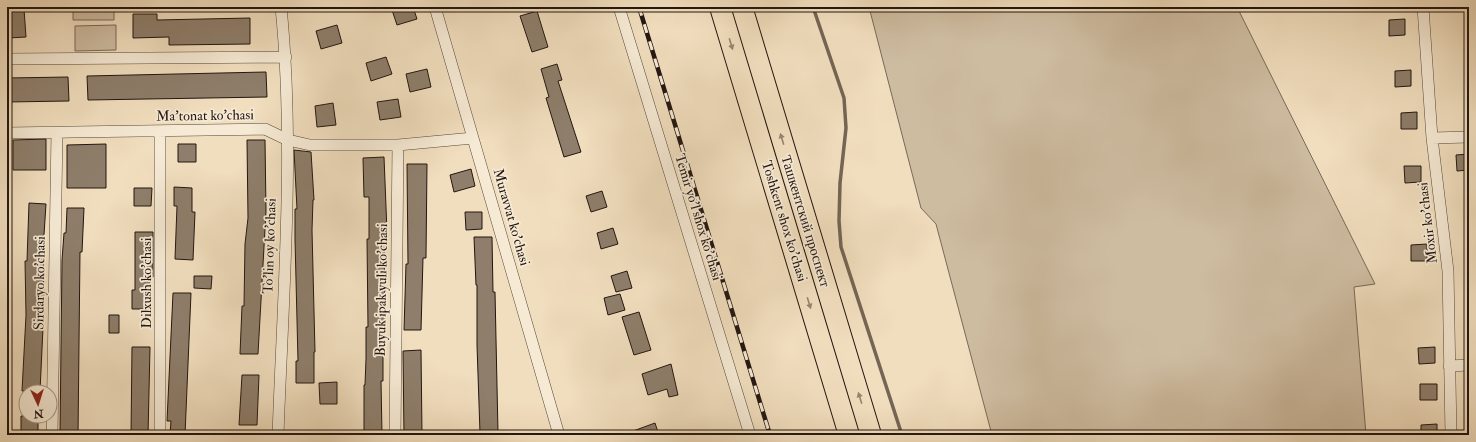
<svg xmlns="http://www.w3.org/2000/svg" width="1476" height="442" viewBox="0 0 1476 442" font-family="'IM FELL Double Pica',serif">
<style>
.green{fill:#cebca1;stroke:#786959}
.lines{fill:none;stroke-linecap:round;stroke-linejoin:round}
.stream{stroke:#756555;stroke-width:3.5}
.building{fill:#8e7e6b;stroke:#231611}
.street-casing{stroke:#56483c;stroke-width:12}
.highway-casing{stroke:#231611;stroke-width:22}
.street{stroke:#f6ead5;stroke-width:11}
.highway{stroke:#f1debe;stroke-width:20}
.rail-casing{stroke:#231611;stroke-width:4.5}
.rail{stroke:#f6ead5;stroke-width:3;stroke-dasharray:9;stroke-linecap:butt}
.oneway{fill:#948470}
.labels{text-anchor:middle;stroke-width:3.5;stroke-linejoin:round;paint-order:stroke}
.street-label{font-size:14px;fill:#231611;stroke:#f6ead5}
</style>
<rect width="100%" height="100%" fill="#f1debe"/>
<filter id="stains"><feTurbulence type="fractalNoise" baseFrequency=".005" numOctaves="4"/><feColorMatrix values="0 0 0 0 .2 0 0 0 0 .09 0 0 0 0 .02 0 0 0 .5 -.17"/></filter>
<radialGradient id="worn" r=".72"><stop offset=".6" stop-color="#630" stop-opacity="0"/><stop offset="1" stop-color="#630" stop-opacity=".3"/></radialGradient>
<path class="green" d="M 73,7 L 114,7 L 114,20 L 73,20 Z
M 869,7 L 1237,7 L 1375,284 L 1354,287 L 1366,435 L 992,435 L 936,224 L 921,208 Z
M 116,25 L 116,50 L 75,51 L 75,26 Z"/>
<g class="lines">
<path class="stream" d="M 813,7 L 844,98 L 846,128 L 840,183 L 839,221 L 841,247 L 902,435"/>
</g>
<path class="building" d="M 391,7 L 413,7 L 417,19 L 397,25 Z
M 24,9 L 26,37 L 8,38 L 7,10 Z
M 537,11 L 548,47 L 532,52 L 520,16 Z
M 133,14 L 157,14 L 157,20 L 250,18 L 250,44 L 169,45 L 169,37 L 133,38 Z
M 1405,19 L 1405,35 L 1389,36 L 1389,20 Z
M 337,25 L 342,43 L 321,49 L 316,31 Z
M 386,57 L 392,74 L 371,81 L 366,63 Z
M 557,64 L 562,80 L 558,81 L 581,152 L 564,157 L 546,98 L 549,97 L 541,69 Z
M 427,69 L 431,87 L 410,92 L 406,74 Z
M 1411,70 L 1411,86 L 1395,87 L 1395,71 Z
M 266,72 L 267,97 L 88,100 L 87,76 Z
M 68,77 L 69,101 L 7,102 L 7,78 Z
M 398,99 L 401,117 L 380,120 L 377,102 Z
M 333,103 L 336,125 L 317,127 L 315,106 Z
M 1417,112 L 1417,129 L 1401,129 L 1401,113 Z
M 46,139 L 46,170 L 13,170 L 13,140 Z
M 247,140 L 265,140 L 266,211 L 258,354 L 240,354 L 242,306 L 244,306 L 245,244 L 248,218 Z
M 106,144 L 106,188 L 67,188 L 67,145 Z
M 178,144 L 196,144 L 196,162 L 178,162 Z
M 294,150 L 311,152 L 314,200 L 313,200 L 312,230 L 315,352 L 314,352 L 314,383 L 296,383 L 296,361 L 298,361 L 295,239 L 295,209 L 297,209 Z
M 1469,154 L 1469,170 L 1457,171 L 1456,155 Z
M 384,157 L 387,232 L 384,232 L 385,320 L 383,320 L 383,381 L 381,381 L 382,435 L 364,435 L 364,385 L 365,385 L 366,359 L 366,327 L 368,327 L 367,239 L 369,239 L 369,197 L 364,197 L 363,158 Z
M 407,164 L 427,164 L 426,258 L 423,258 L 421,330 L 404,330 L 406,264 L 408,264 Z
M 1404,166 L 1421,166 L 1421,182 L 1405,183 Z
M 471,169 L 475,186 L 454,192 L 450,175 Z
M 174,187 L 192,188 L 192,212 L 195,212 L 193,260 L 175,259 L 177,206 L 174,206 Z
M 134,188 L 152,188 L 151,206 L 134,206 Z
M 602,191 L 607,207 L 591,212 L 586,196 Z
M 29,203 L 46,204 L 43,250 L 44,307 L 40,391 L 22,391 L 26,315 L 25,261 L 27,261 Z
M 67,208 L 84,208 L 82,252 L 80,252 L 78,435 L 60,435 L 62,260 L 64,233 L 66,233 Z
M 465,212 L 482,212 L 482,229 L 466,230 Z
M 613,228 L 618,244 L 601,249 L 597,233 Z
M 135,232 L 153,232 L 153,277 L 150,277 L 150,309 L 132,309 L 132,290 L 135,290 Z
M 474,237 L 492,237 L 493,292 L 495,292 L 498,433 L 480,433 L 477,345 L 477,285 L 476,285 Z
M 1427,244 L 1427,261 L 1411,261 L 1411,245 Z
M 627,271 L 632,288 L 616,292 L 611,276 Z
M 194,276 L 212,276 L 211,289 L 194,288 Z
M 173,293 L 191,293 L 185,435 L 170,435 L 171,421 L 167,421 Z
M 620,294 L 625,310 L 608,315 L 604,298 Z
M 639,312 L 651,350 L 634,355 L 622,317 Z
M 109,315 L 119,315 L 119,333 L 109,333 Z
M 132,347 L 150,347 L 148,435 L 131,435 Z
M 1435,347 L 1435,363 L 1419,364 L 1418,348 Z
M 421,350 L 422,435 L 404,435 L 403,351 Z
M 671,364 L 678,395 L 669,397 L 667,389 L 648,395 L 642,374 Z
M 242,375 L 259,375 L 257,425 L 239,425 Z
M 337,382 L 337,404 L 320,404 L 319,383 Z
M 1420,384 L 1437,384 L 1437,400 L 1420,400 Z
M 21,416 L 38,416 L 38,435 L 21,435 Z
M 655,423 L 659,435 L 625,435 L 625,434 Z
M 1437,424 L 1437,435 L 1421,435 L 1421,425 Z"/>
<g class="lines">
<defs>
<path id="street" d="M 435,7 L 559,435
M 619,7 L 750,435
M 1423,7 L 1432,138 L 1448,271 L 1451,435
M 7,59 L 286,57
M 160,131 L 160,435
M 7,133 L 265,129 L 288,140 L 310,145 L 398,145 L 473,138
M 1432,138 L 1469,137
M 1449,366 L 1469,365
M 52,435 L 57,132
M 278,435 C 283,293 295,148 281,7
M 395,435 L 398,145"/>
<path id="highway" d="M 720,7 L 849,435
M 742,7 L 871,435"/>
</defs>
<use href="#street" class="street-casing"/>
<use href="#highway" class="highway-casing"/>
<use href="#street" class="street"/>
<use href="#highway" class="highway"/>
<defs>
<path id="rail" d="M 639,7 L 770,435"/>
</defs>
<use href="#rail" class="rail-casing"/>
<use href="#rail" class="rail"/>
</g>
<defs><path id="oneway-solid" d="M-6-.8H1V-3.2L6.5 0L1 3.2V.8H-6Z"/></defs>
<g class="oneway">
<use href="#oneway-solid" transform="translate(731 44) rotate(73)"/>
<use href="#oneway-solid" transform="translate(782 139) rotate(-107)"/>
<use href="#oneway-solid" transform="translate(809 303) rotate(73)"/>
<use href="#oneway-solid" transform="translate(860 398) rotate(-107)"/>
</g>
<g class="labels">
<g class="street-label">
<text transform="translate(205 115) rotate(-1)" y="5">Ma'tonat ko'chasi</text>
<text transform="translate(512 217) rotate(74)" y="5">Muravvat ko'chasi</text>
<text transform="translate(699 217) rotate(73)" y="5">Temir yo'l shox ko'chasi</text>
<text transform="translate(785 221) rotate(73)" y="5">Toshkent shox ko'chasi</text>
<text transform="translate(806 221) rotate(73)" y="5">Ташкентский проспект</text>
<text transform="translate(1427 223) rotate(-97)" y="5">Moxir ko'chasi</text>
<text transform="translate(269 246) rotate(-88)" y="5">To'lin oy ko'chasi</text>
<text transform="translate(39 283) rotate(-89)" y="5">Sirdaryo ko'chasi</text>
<text transform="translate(146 283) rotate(-90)" y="5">Dilxush ko'chasi</text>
<text transform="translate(381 290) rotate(-89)" y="5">Buyuk ipak yuli ko'chasi</text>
</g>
</g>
<rect width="1476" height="442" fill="none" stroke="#f1debe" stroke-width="24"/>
<rect x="8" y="8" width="1460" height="426" fill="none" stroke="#231611" stroke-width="2"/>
<rect x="12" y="12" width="1452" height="418" fill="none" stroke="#231611"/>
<g transform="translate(38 404) rotate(176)"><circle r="19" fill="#f6ead5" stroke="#a29587"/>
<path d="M0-3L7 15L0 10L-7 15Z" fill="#8f2418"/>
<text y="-6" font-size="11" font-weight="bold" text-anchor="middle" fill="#231611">N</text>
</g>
<rect width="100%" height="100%" filter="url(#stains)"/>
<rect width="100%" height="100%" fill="url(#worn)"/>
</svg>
